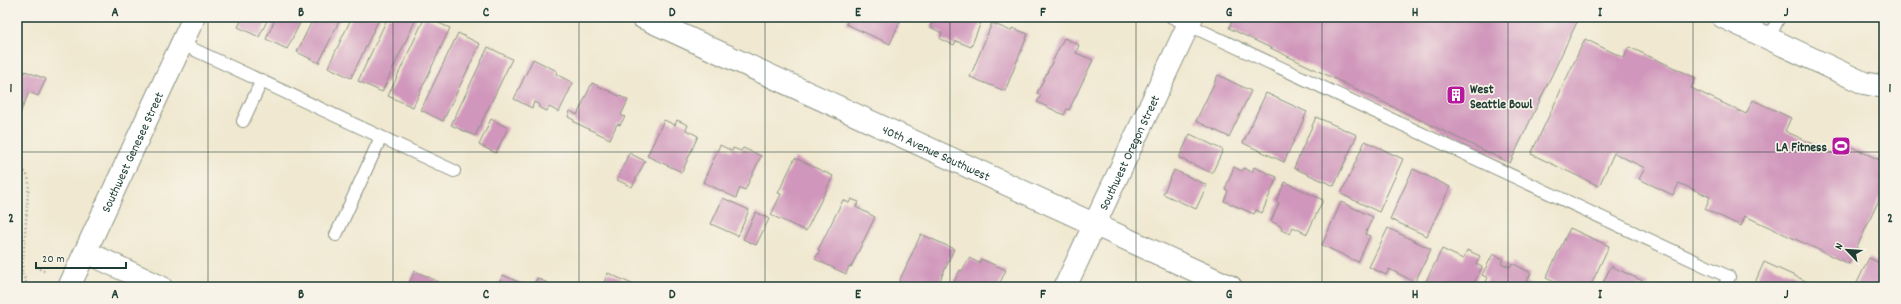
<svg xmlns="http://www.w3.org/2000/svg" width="1901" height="304" viewBox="0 0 1901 304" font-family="Dekko,sans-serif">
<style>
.building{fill:#d096bb}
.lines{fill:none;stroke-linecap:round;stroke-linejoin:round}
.service-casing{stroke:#889282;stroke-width:14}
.minor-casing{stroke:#889282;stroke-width:24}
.tertiary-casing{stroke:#889282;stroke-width:24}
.path{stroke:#889282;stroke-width:2.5;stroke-dasharray:1 3;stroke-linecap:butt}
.service{stroke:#fff;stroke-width:12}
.minor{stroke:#fff;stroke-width:22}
.tertiary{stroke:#fff;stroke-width:22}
.grid{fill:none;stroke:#1f3d34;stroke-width:1;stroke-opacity:0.55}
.labels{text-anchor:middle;stroke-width:3.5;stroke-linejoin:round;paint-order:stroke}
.poi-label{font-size:13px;font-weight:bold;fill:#1f3d34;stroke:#f7f3e8;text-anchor:start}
.street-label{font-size:13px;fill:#1f3d34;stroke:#f7f3e8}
.neatline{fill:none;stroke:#1f3d34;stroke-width:1.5}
.grid-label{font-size:13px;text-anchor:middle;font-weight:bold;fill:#1f3d34}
</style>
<rect width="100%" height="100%" fill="#f7f3e8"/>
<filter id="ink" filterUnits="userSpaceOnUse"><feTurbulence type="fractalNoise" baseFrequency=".025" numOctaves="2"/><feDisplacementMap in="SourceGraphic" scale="8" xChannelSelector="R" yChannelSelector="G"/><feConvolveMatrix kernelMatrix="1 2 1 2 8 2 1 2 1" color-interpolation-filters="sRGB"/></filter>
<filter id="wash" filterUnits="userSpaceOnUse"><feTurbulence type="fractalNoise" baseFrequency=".012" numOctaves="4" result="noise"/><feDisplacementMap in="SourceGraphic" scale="16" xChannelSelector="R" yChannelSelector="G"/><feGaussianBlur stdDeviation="0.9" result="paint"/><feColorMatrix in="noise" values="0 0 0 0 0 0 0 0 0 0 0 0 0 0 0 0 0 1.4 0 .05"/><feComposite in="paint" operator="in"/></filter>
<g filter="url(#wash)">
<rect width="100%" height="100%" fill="#f0e8d0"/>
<g id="blocks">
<path class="building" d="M 243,17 L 269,17 L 259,37 L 238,27 Z
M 276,17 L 303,17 L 287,49 L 266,39 Z
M 314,17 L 341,17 L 319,63 L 297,52 Z
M 352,17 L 380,17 L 351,78 L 328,67 Z
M 388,17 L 417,17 L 382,92 L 358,81 Z
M 425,17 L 450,28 L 413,107 L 388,96 Z
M 849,17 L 902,17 L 890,44 L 846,24 Z
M 934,17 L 983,17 L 971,47 L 956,41 L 954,45 L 940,39 L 942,33 L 930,27 Z
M 1234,17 L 1573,17 L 1578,20 L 1510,163 L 1229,28 Z
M 992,23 L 1011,31 L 1012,28 L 1028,34 L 1005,91 L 970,77 Z
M 458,33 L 480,44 L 443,121 L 421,110 Z
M 1064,38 L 1079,45 L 1076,53 L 1093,60 L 1069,110 L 1067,109 L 1064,115 L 1037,102 L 1041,95 L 1037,93 Z
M 1585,39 L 1624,58 L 1629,47 L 1696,78 L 1691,88 L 1746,114 L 1753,100 L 1791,118 L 1785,131 L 1837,155 L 1843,143 L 1884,162 L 1880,173 L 1884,175 L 1884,189 L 1849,264 L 1745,216 L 1741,226 L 1705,209 L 1710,197 L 1679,183 L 1673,195 L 1639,179 L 1645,168 L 1614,153 L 1599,186 L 1531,154 Z
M 488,47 L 512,59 L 475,136 L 451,125 Z
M 533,59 L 557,71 L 556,74 L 573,83 L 559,112 L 549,107 L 547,111 L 538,107 L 540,105 L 534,102 L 532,108 L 514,99 Z
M 17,69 L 25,73 L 25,71 L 46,79 L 38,96 L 29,92 L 17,121 Z
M 1218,75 L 1251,91 L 1229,137 L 1196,121 Z
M 592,83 L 628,100 L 621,115 L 625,117 L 620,125 L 617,124 L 610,139 L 574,122 L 574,120 L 568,117 L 570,111 L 577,115 Z
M 1266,93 L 1307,112 L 1284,162 L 1243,143 Z
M 1316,117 L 1357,135 L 1334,186 L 1294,168 Z
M 491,119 L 508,128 L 496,153 L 479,145 Z
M 664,120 L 675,125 L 677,120 L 688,125 L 686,130 L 698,136 L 682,172 L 647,156 Z
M 1190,134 L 1223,150 L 1212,173 L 1179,158 Z
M 1365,141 L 1403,159 L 1379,212 L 1341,194 Z
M 720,145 L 732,151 L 733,148 L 741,151 L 743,148 L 761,156 L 745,190 L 740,188 L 736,198 L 703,182 Z
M 629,153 L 645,161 L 632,187 L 617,180 Z
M 795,158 L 833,176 L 806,231 L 771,215 L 781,194 L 778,193 Z
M 1234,167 L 1242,171 L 1244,168 L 1252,172 L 1254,167 L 1277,177 L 1262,213 L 1256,210 L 1254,214 L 1224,201 L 1228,191 L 1225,189 Z
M 1413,169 L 1450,187 L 1427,236 L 1390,219 Z
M 1174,170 L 1207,185 L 1196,209 L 1163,194 Z
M 1285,182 L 1323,200 L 1307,234 L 1293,227 L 1290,234 L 1281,230 L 1282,227 L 1271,221 L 1279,203 L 1276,201 Z
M 723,198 L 749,210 L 738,236 L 711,224 Z
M 851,199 L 859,202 L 856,207 L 875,217 L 851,267 L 849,266 L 846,274 L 815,259 L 820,251 L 818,250 L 843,200 L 849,203 Z
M 1341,202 L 1373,217 L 1365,234 L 1370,236 L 1358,262 L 1322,245 Z
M 756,212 L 769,219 L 756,245 L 743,239 Z
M 1388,228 L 1431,249 L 1415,282 L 1389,269 L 1386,275 L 1369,267 Z
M 1570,228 L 1609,246 L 1590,287 L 1565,287 L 1546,278 Z
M 921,234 L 954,249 L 937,287 L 904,287 L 898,284 Z
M 1442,249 L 1463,259 L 1467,250 L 1480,256 L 1476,264 L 1482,267 L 1472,287 L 1462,283 L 1460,287 L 1423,287 Z
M 1493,254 L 1503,259 L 1501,263 L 1510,267 L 1512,263 L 1531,273 L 1527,281 L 1535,287 L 1483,287 L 1488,278 L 1482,275 Z
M 969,258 L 979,263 L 981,259 L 1006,270 L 998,287 L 955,287 L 956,286 L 953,284 L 960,270 L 962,271 Z
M 1869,258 L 1884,265 L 1884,287 L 1855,287 Z
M 1764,262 L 1819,287 L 1753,287 Z
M 1611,266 L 1649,284 L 1647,287 L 1601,287 Z
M 415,271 L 450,287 L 407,287 Z
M 608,273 L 634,285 L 633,287 L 602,287 Z
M 503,275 L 525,285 L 524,287 L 497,287 Z
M 537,278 L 556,287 L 533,287 Z"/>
</g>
</g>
<g filter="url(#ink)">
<use href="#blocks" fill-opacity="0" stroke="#889282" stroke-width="1"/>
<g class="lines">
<defs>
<path id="service" d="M 1172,17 L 1729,277 L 1724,287
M 1769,38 L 1779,17
M 182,44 L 454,171
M 243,121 L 262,80
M 336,235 L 381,137"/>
<g id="minor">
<path id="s1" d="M 642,17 L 1231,287"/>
<path d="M 1723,17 L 1864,83 L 1884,87"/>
<path d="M 86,252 L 161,287"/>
<path id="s2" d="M 69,287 L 194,17"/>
</g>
<g id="tertiary">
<path id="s3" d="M 1065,287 L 1192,17"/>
</g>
</defs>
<use href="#service" class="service-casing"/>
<use href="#minor" class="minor-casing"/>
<use href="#tertiary" class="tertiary-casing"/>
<path class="path" d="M 17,169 C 25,169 28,175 29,182 L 22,272 L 27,285
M 36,267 L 46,272"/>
<use href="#service" class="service"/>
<use href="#minor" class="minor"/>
<use href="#tertiary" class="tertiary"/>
</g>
</g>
<path class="grid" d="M 208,17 L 208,287M 393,17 L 393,287M 579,17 L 579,287M 765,17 L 765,287M 950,17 L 950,287M 1136,17 L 1136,287M 1322,17 L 1322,287M 1508,17 L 1508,287M 1693,17 L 1693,287M 17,152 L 1884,152"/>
<defs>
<symbol id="building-square" viewBox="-11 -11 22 22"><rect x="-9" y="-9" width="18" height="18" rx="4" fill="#b5179e" stroke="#f7f3e8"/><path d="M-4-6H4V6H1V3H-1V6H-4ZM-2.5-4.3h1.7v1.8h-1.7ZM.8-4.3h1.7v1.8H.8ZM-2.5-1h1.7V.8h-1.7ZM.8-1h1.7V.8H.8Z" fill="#fff"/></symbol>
<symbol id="stadium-square" viewBox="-11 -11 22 22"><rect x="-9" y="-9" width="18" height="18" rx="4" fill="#b5179e" stroke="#f7f3e8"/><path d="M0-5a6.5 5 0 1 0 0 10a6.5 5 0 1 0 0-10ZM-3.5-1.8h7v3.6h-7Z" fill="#fff"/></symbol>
</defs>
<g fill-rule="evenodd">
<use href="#building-square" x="1445" y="84" width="22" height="22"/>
<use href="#stadium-square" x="1830" y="135" width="22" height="22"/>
</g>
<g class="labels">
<g class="poi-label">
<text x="1470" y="93">West<tspan x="1470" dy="15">Seattle Bowl</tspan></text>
<text x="1827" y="151" text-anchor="end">LA Fitness</text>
</g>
<g class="street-label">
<text dy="5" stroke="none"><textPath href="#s2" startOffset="149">Southwest Genesee Street</textPath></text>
<text dy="5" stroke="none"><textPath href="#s1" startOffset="324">40th Avenue Southwest</textPath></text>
<text dy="5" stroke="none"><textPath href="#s3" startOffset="149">Southwest Oregon Street</textPath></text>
</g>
</g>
<rect width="1901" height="304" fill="none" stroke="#f7f3e8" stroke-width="44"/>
<g transform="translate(1847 250) rotate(295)" stroke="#f7f3e8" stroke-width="3" paint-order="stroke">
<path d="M0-3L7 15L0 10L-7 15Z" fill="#1f3d34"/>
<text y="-6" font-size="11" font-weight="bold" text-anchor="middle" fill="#1f3d34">N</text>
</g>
<path d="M36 262v6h90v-6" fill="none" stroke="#1f3d34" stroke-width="2"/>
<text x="42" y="262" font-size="12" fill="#1f3d34" stroke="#f7f3e8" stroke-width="3" paint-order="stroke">20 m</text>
<rect x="22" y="22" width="1857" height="260" class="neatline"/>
<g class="grid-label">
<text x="115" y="16">A</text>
<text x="301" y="16">B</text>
<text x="486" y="16">C</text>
<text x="672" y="16">D</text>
<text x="858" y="16">E</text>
<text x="1043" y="16">F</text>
<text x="1229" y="16">G</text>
<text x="1415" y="16">H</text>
<text x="1600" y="16">I</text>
<text x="1786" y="16">J</text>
<text x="11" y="92">1</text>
<text x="1890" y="92">1</text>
<text x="11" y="222">2</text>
<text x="1890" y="222">2</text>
<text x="115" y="298">A</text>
<text x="301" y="298">B</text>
<text x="486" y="298">C</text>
<text x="672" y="298">D</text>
<text x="858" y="298">E</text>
<text x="1043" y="298">F</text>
<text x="1229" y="298">G</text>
<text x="1415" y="298">H</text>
<text x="1600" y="298">I</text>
<text x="1786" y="298">J</text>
</g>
</svg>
